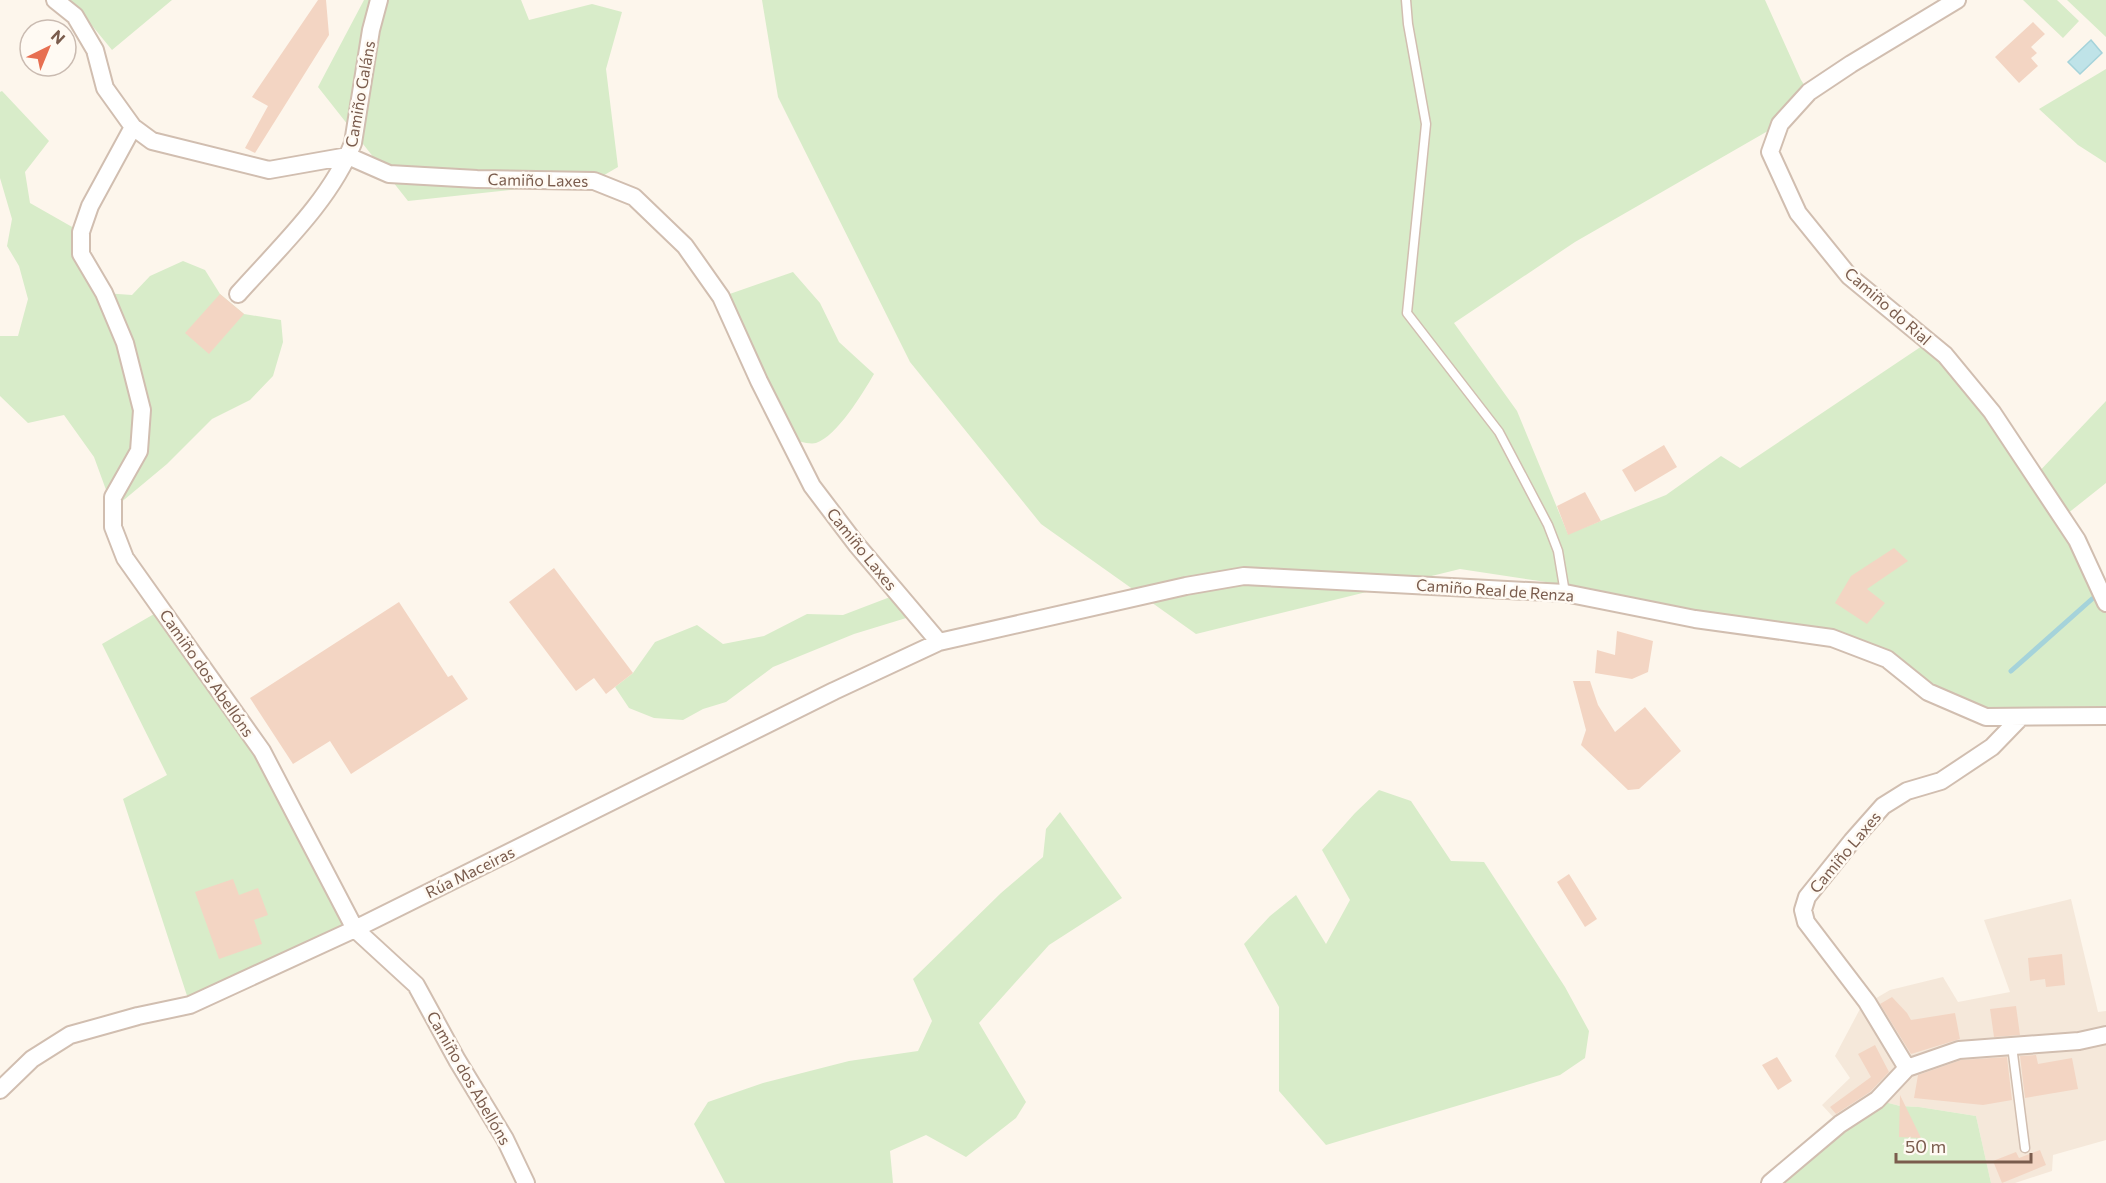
<svg xmlns="http://www.w3.org/2000/svg" width="2106" height="1183" viewBox="0 0 2106 1183" font-family="Commissioner,sans-serif">
<style>
.residential{fill:#f5e8da}
.green{fill:#d8ecc9}
.water{fill:#bfe3e8;stroke:#a5d3da;stroke-width:1.5}
.lines{fill:none;stroke-linecap:round;stroke-linejoin:round}
.stream{stroke:#a5d3da;stroke-width:5}
.building{fill:#f3d5c3}
.lane-casing{stroke:#d1beb0;stroke-width:11}
.street-casing{stroke:#d1beb0;stroke-width:20}
.lane{stroke:#fff;stroke-width:8}
.street{stroke:#fff;stroke-width:16}
.labels{text-anchor:middle;stroke-width:5;stroke-linejoin:round;paint-order:stroke}
.street-label{font-size:16px;fill:#7a5c4d;stroke:#fffaf3}
</style>
<rect width="100%" height="100%" fill="#fdf6ec"/>
<path class="residential" d="M 2071,899 L 2098,1012 L 2106,1011 L 2106,1140 L 2053,1155 L 2052,1171 L 2015,1183 L 1991,1183 L 1976,1116 L 1919,1107 L 1900,1106 L 1877,1100 L 1845,1130 L 1822,1105 L 1850,1078 L 1835,1056 L 1861,1007 L 1890,990 L 1943,977 L 1958,1002 L 2010,992 L 1984,920 Z"/>
<path class="green" d="M 71,0 L 172,0 L 112,50 Z
M 364,0 L 521,0 L 529,20 L 592,4 L 622,12 L 606,69 L 618,167 L 594,181 L 408,201 L 318,87 Z
M 762,0 L 1765,0 L 1801,80 L 1809,92 L 1780,124 L 1575,242 L 1454,323 L 1517,411 L 1568,534 L 1666,495 L 1721,456 L 1740,468 L 1922,346 L 1920,334 L 2034,477 L 2106,401 L 2106,483 L 2062,518 L 2106,603 L 2106,715 L 1986,716 L 1929,690 L 1890,657 L 1593,600 L 1586,588 L 1460,569 L 1196,634 L 1041,524 L 910,362 L 778,97 Z
M 2023,0 L 2057,0 L 2079,21 L 2063,38 Z
M 2067,0 L 2106,0 L 2106,37 Z
M 2106,69 L 2106,163 L 2078,145 L 2039,109 Z
M 2,91 L 49,141 L 25,172 L 30,203 L 81,232 L 104,293 L 132,295 L 150,276 L 183,261 L 205,270 L 220,294 L 244,314 L 281,320 L 283,342 L 273,376 L 250,400 L 212,419 L 167,464 L 113,509 L 94,457 L 64,415 L 28,423 L 0,396 L 0,336 L 18,336 L 28,299 L 19,266 L 7,246 L 12,219 L 0,178 L 0,92 Z
M 793,272 L 820,303 L 839,342 L 874,374 C 863,393 837,436 816,443 C 809,445 796,440 788,439 L 721,297 Z
M 898,594 L 916,615 L 854,634 L 773,667 L 726,702 L 703,709 L 683,720 L 654,718 L 629,708 L 615,687 L 633,673 L 655,642 L 697,625 L 723,644 L 764,636 L 807,614 L 843,615 Z
M 161,610 L 262,751 L 355,929 L 190,1005 L 123,799 L 167,775 L 102,644 Z
M 1379,790 L 1411,801 L 1451,861 L 1484,862 L 1565,987 L 1589,1031 L 1585,1058 L 1560,1075 L 1326,1145 L 1279,1091 L 1279,1007 L 1244,944 L 1270,916 L 1296,895 L 1326,944 L 1350,900 L 1322,850 L 1355,813 Z
M 1060,812 L 1122,898 L 1049,945 L 979,1023 L 1026,1102 L 1016,1118 L 966,1157 L 926,1135 L 890,1151 L 893,1183 L 725,1183 L 694,1124 L 708,1102 L 763,1083 L 849,1061 L 918,1051 L 932,1021 L 913,979 L 1001,893 L 1043,857 L 1046,829 Z
M 1877,1100 L 1900,1106 L 1919,1107 L 1976,1116 L 1991,1183 L 1779,1183 Z"/>
<path class="water" d="M 2091,40 L 2102,53 L 2080,74 L 2068,62 Z"/>
<g class="lines">
<path class="stream" d="M 2011,671 L 2092,599"/>
</g>
<path class="building" d="M 318,0 L 326,0 L 329,35 L 255,153 L 245,148 L 268,106 L 252,97 Z
M 2033,22 L 2045,34 L 2031,47 L 2037,53 L 2031,58 L 2038,66 L 2019,83 L 1995,57 Z
M 220,294 L 244,314 L 209,354 L 185,333 Z
M 1664,445 L 1677,467 L 1635,492 L 1622,470 Z
M 1585,492 L 1601,521 L 1568,535 L 1557,506 Z
M 1894,548 L 1908,561 L 1867,589 L 1885,603 L 1867,624 L 1835,603 L 1851,576 Z
M 554,568 L 633,673 L 606,694 L 594,678 L 576,691 L 509,602 Z
M 399,602 L 448,677 L 452,675 L 468,699 L 351,774 L 330,741 L 293,764 L 250,698 Z
M 1617,631 L 1653,641 L 1648,672 L 1632,679 L 1595,673 L 1597,650 L 1615,655 Z
M 1573,681 L 1590,681 L 1598,705 L 1615,732 L 1645,707 L 1681,751 L 1639,789 L 1628,790 L 1581,745 L 1586,730 Z
M 1569,874 L 1597,919 L 1585,927 L 1557,882 Z
M 233,879 L 239,895 L 258,888 L 268,915 L 254,920 L 262,944 L 219,959 L 195,892 Z
M 2062,954 L 2065,985 L 2046,987 L 2045,979 L 2030,981 L 2028,958 Z
M 1892,997 L 1907,1013 L 1911,1020 L 1955,1013 L 1960,1039 L 1911,1054 L 1880,1004 Z
M 2016,1006 L 2020,1035 L 1994,1037 L 1990,1009 Z
M 1875,1045 L 1889,1072 L 1870,1092 L 1836,1114 L 1830,1107 L 1871,1077 L 1858,1054 Z
M 2036,1055 L 2038,1064 L 2072,1058 L 2078,1089 L 2025,1098 L 2020,1056 Z
M 1777,1057 L 1792,1081 L 1778,1090 L 1762,1065 Z
M 2007,1057 L 2012,1100 L 1983,1105 L 1914,1098 L 1918,1075 L 1961,1060 Z
M 1900,1095 L 1921,1138 L 1899,1137 Z
M 2040,1150 L 2046,1165 L 2002,1183 L 1993,1161 L 2016,1152 L 2019,1158 Z"/>
<g class="lines">
<defs>
<path id="lane" d="M 1406,0 L 1408,24 L 1426,124 L 1407,313 L 1499,432 L 1548,525 L 1558,551 L 1565,593
M 2012,1046 L 2025,1148"/>
<path id="street" d="M 55,0 L 75,16 L 95,50 L 105,88 L 133,127 L 152,141 L 269,170 L 348,156 L 389,174 L 477,179 L 594,181 L 634,197 L 685,246 L 721,297 L 759,381 L 812,486 L 856,544 L 939,642
M 1957,0 L 1851,64 L 1809,92 L 1780,124 L 1770,152 L 1798,213 L 1849,276 L 1945,355 L 1992,412 L 2077,540 L 2106,603
M 133,127 L 90,206 L 81,232 L 81,254 L 104,293 L 125,343 L 142,410 L 139,451 L 113,497 L 113,527 L 125,558 L 262,751 L 355,929 L 416,985 L 457,1060 L 505,1139 L 526,1183
M 238,294 C 278,249 331,200 353,143 L 371,30 L 379,0
M 2021,717 L 1992,747 L 1941,781 L 1907,791 L 1883,806 L 1852,841 L 1807,897 L 1803,910 L 1806,922 L 1867,1002 L 1907,1068 L 1959,1050 L 2079,1041 L 2106,1035
M 0,1090 L 32,1059 L 70,1035 L 138,1016 L 190,1005 L 355,929 L 834,691 L 939,642 L 1186,586 L 1244,576 L 1565,593 L 1695,619 L 1832,638 L 1887,659 L 1928,692 L 1986,717 L 2106,716
M 1770,1183 L 1840,1124 L 1877,1100 L 1907,1068"/>
</defs>
<use href="#lane" class="lane-casing"/>
<use href="#street" class="street-casing"/>
<use href="#lane" class="lane"/>
<use href="#street" class="street"/>
</g>
<g class="labels">
<g class="street-label">
<text transform="translate(360 94) rotate(-80)" y="6">Camiño Galáns</text>
<text transform="translate(538 180) rotate(1)" y="6">Camiño Laxes</text>
<text transform="translate(1888 306) rotate(41)" y="6">Camiño do Rial</text>
<text transform="translate(862 549) rotate(51)" y="6">Camiño Laxes</text>
<text transform="translate(1495 590) rotate(4)" y="6">Camiño Real de Renza</text>
<text transform="translate(207 673) rotate(55)" y="6">Camiño dos Abellóns</text>
<text transform="translate(1845 852) rotate(-50)" y="6">Camiño Laxes</text>
<text transform="translate(470 872) rotate(-26)" y="6">Rúa Maceiras</text>
<text transform="translate(469 1078) rotate(60)" y="6">Camiño dos Abellóns</text>
</g>
</g>
<g transform="translate(48 48) rotate(43)"><circle r="28" fill="#fffaf3" stroke="#cabbb1" stroke-width="1.5"/>
<path d="M0-4.5L10 22L0 15L-10 22Z" fill="#e76f51"/>
<text y="-9" font-size="16" font-weight="bold" text-anchor="middle" fill="#7a5c4d">N</text>
</g>
<path d="M1896 1153v9h135v-9" fill="none" stroke="#7a5c4d" stroke-width="3"/>
<text x="1905" y="1153" font-size="18" fill="#7a5c4d" stroke="#fffaf3" stroke-width="4.5" paint-order="stroke">50 m</text>
</svg>
